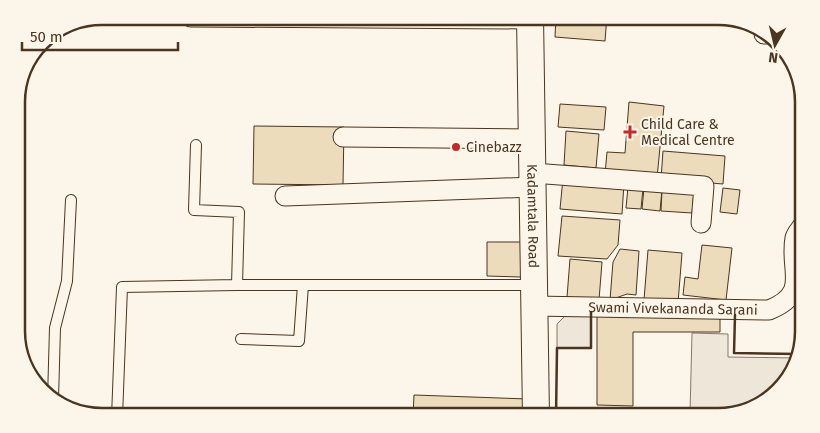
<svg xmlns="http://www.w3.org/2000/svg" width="820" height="433" viewBox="0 0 820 433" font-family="'Fira Sans',sans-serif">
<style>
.green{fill:#ede6d9;stroke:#887966}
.building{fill:#ecdcbc;stroke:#4a3520}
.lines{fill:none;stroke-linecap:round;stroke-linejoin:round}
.service-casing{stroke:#4a3520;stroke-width:12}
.minor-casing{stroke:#4a3520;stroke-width:21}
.secondary-casing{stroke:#4a3520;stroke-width:28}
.service{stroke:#fbf6e9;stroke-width:10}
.minor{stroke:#fbf6e9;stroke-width:19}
.secondary{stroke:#fbf6e9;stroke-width:26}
.wall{stroke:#4a3520;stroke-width:2.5}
.poi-dot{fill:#c62828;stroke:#fbf6e9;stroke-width:2}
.labels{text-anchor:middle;stroke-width:4;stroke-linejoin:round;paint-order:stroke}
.poi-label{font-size:14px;fill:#4a3520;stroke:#fbf6e9;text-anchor:start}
.street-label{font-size:14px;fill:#4a3520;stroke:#fbf6e9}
.rim{fill:none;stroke:#4a3520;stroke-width:2.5}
</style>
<rect width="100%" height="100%" fill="#fbf6e9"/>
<path class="green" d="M 577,304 L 591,304 L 591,348 L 557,348 L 557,324 Z
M 692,333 L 728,334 L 728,357 L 797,358 L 795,369 L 766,403 L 730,414 L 690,414 Z"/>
<path class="building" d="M 556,16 L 607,16 L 605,41 L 555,37 Z
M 629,102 L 664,106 L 657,178 L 605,174 L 607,152 L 625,153 Z
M 560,104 L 606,107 L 604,130 L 558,127 Z
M 254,126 L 344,127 L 343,185 L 253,184 Z
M 566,131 L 599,134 L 596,168 L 564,165 Z
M 663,151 L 725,156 L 723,184 L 661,179 Z
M 563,178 L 624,183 L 622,214 L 560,209 Z
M 628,187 L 643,188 L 641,209 L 626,208 Z
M 644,188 L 662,190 L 660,211 L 642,209 Z
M 723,188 L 740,190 L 737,214 L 720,212 Z
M 662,190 L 694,192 L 692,213 L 661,211 Z
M 562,216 L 620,220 L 618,245 L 607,259 L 558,256 Z
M 487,242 L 522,242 L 521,277 L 487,276 Z
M 702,245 L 732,248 L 726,300 L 683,295 L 685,277 L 698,279 Z
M 620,249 L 639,251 L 636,295 L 627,294 L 610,300 L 613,262 Z
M 648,250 L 682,253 L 678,303 L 644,300 Z
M 570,259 L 602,262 L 599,300 L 567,297 Z
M 597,307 L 720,307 L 720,332 L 633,332 L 633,406 L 597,405 Z
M 414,395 L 528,399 L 528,417 L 413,417 Z"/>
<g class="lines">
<defs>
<path id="service" d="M 196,145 L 194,210 L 239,212 L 237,285
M 241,339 L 299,341 L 303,285
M 53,399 L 55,328 L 67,281 L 71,200
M 99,416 L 113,417
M 117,417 L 122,287 L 237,285 L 533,285"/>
<g id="minor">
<path d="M 191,17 L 530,19"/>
<path d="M 764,34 L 767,34"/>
<path d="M 343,137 L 532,139"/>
<path d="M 533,173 L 704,186 L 701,223"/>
<path d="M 285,196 L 533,187"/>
<path id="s1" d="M 534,306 L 769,310 C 811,293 789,271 795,238 C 796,233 801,229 803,225"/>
</g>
<g id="secondary">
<path id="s2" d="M 530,16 L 536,417"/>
</g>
</defs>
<use href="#service" class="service-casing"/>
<use href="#minor" class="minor-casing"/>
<use href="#secondary" class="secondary-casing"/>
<use href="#service" class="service"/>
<use href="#minor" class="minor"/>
<use href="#secondary" class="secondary"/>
<path class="wall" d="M 735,315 L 734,353 L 798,354
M 556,417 L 557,348 L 591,348 L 591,312"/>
</g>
<g class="poi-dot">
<path d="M627.5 124.5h5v5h5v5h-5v5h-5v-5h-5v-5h5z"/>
<circle cx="456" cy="147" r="5"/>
</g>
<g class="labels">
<g class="poi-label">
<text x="641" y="129">Child Care &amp;<tspan x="641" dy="16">Medical Centre</tspan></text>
<text x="466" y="152">Cinebazz</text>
</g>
<g class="street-label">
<text dy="5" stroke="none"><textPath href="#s2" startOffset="200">Kadamtala Road</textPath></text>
<text dy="5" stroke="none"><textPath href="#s1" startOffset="139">Swami Vivekananda Sarani</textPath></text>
</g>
</g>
<path d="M0 0H820V433H0ZM102 25H718A77 77 0 0 1 795 102V331A77 77 0 0 1 718 408H102A77 77 0 0 1 25 331V102A77 77 0 0 1 102 25Z" fill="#fbf6e9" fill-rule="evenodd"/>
<path class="rim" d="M102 25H718A77 77 0 0 1 795 102V331A77 77 0 0 1 718 408H102A77 77 0 0 1 25 331V102A77 77 0 0 1 102 25Z"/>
<g transform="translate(775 45) rotate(188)" stroke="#fbf6e9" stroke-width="4" paint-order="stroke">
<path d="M0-4L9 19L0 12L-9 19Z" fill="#4a3520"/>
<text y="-8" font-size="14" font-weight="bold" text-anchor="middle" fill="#4a3520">N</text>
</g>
<path d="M22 42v8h156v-8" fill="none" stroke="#4a3520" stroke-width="2.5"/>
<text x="30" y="42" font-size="15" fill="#4a3520" stroke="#fbf6e9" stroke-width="4" paint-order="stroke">50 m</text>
</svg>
